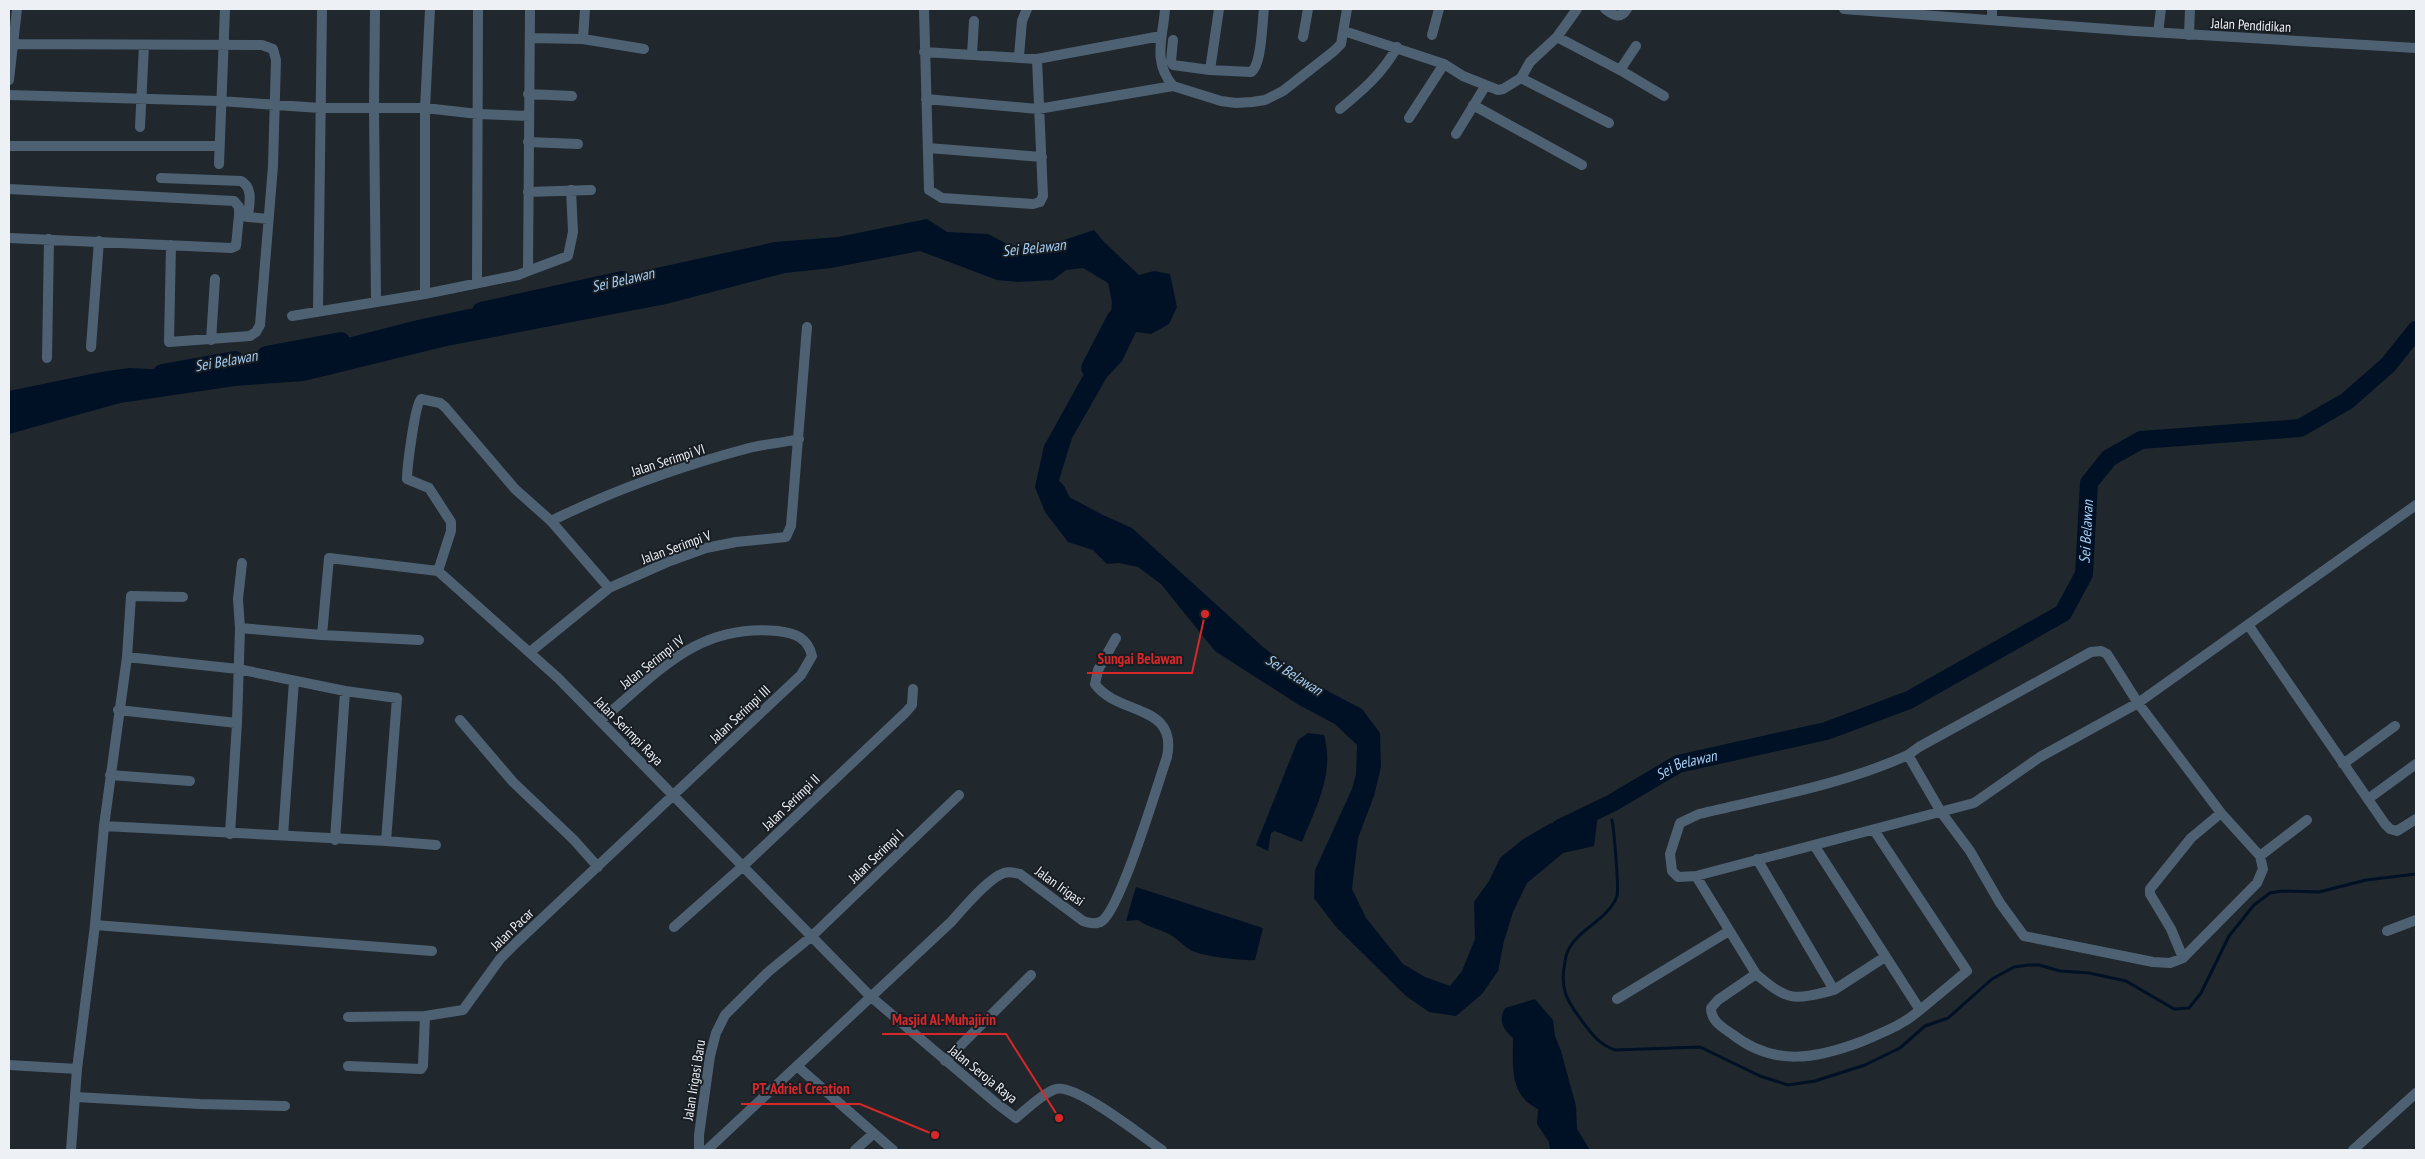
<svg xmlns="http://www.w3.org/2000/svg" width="2425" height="1159" viewBox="0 0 2425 1159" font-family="'PT Sans Narrow',sans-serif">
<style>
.water{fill:#001125}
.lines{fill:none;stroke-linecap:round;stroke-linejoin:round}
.stream{stroke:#001125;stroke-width:3}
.river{stroke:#001125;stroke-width:18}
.minor{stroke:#4e6173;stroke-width:10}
.labels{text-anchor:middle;stroke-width:4;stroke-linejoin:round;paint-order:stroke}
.street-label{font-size:14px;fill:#edf1f6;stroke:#171d23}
.water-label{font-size:15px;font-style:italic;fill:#a5cdf2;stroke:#171d23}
.leader{fill:none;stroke:#d62828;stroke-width:2}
.callout-dot{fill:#d62828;stroke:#171d23;stroke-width:2}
.callout-label{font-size:15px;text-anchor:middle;font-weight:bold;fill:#d62828;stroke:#171d23;stroke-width:4;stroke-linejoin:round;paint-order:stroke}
</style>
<rect width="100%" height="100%" fill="#20272d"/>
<path class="water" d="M 927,219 L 947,232 L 988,234 L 1009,245 L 1040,248 L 1094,230 L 1104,242 L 1139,275 L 1154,271 L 1170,274 L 1177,307 L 1169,324 L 1151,334 L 1136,332 L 1122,361 L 1107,377 L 1072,438 L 1059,480 L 1064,504 L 1086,520 L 1105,516 L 1132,528 L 1263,647 L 1301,677 L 1362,709 L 1380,733 L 1381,767 L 1374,796 L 1358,838 L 1352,889 L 1366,918 L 1403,964 L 1425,977 L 1450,986 L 1462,971 L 1475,939 L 1474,902 L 1489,881 L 1500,858 L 1522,840 L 1549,824 L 1598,814 L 1594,846 L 1563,853 L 1527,883 L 1513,912 L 1504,941 L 1498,971 L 1482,994 L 1456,1016 L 1429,1012 L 1406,996 L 1336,927 L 1314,898 L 1315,870 L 1352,789 L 1356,774 L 1357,745 L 1335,724 L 1299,705 L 1215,651 L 1161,584 L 1138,567 L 1119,563 L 1107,564 L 1093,550 L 1068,542 L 1045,512 L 1035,487 L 1044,446 L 1085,372 L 1104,342 L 1110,326 L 1112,302 L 1108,283 L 1083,268 L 1066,270 L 1053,280 L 1018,282 L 997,280 L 920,251 L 831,268 L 785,273 L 666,304 L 447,346 L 304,381 L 235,386 L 120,403 L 9,434 L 9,391 L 101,372 L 129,368 L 172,370 L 204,366 L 249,353 L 301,350 L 413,321 L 469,309 L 511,306 L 551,298 L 647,270 L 775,242 L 838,237 Z
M 1308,733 L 1324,735 C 1335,773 1316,807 1302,842 L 1275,831 L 1271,833 L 1268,851 L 1256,845 L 1298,740 Z
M 1136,887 L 1263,928 L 1255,960 C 1242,961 1198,956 1189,949 C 1181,944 1176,937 1167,933 C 1156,928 1147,927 1138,920 L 1126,921 Z
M 1535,999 L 1553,1020 L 1555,1036 L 1561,1051 L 1576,1106 L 1577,1129 L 1590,1150 L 1550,1150 L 1549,1142 L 1537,1124 L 1538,1109 C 1509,1095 1513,1066 1513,1038 C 1503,1029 1498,1021 1505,1008 Z"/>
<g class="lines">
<path class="stream" d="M 1612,820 C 1614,830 1619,888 1617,896 C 1608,921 1576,929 1567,953 C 1565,958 1565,964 1564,968 C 1561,987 1566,999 1577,1014 C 1588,1029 1597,1044 1615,1050 L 1700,1047 L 1760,1076 L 1788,1085 L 1815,1081 L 1865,1065 L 1900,1048 L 1925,1026 L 1948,1018 L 1992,979 L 2014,967 L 2029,965 L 2039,965 L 2060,971 L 2089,973 L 2126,981 L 2174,1009 L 2189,1008 L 2201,993 L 2229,936 L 2254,905 L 2270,893 L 2282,891 L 2319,892 L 2366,880 L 2416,874"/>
<g class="river">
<path d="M 481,311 L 622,280"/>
<path d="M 266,355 L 341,341"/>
<path d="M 1090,368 L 1116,318"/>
<path d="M 162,373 L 235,360"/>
<path d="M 1056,490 L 1063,504 L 1112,530"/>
<path id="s1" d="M 1560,828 L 1612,803 L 1678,764 L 1826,731 L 1909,700 L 2063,613 L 2084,574 L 2089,483 L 2109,458 L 2141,440 L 2300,428 L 2347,401 L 2388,365 L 2416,330"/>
</g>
<path class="minor" d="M 375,9 L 374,108 L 376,301
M 585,9 L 583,39 L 644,49
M 1165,9 C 1163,38 1152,61 1173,86
M 1605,9 C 1613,15 1620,20 1627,9
M 1844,9 L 2134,31 L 2416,48
M 1992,20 L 1992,9
M 1344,31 L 1444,64 L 1463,76 L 1498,90 L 1503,89 L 1521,78 L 1530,62 L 1557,37 L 1577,9
M 2158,33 L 2161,9
M 1432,35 L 1439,9
M 2189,35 L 2190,9
M 1303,37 L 1308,9
M 1557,37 L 1620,70 L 1664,96
M 530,38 L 583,39
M 1173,40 L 1171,61 L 1173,65 L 1210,70 L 1219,9
M 9,44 L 262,45 L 273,49 L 276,60 L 273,166 L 260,325 L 256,332 L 250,336 L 169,342 L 171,245
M 924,52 L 1037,59 L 1043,196 L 1040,202 L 1033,204 L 942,198 L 929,190 L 924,9
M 972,54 L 974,21
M 1019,56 L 1022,21 L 1027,9
M 1037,59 L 1161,36
M 1210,70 L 1251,72 C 1262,65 1262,23 1264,9
M 1620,70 L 1636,46
M 1521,78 L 1609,123
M 9,80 L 17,9
M 528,94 L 572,96
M 9,95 L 220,101 L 320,108 L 425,108 L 478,114 L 529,116
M 926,99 L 1038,109 L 1173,86 L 1221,101 L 1236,103 L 1252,102 L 1265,100 L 1283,91 L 1334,51 L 1341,44 L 1347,9
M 1473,105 L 1582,165
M 1340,109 C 1363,90 1383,73 1397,47
M 1409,118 L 1444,64
M 140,127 L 144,45
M 1456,134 L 1486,85
M 528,142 L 578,144
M 9,146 L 219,146
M 928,148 L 1042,157
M 219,164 L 225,9
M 161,178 L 241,181 C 254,188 249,204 248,217 L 268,219
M 9,189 L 234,201 L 239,207 L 239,215
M 528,192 L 591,190
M 9,238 L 231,248 L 236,246 L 239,215 L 248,217
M 528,271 L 568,256 L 573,232 L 571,190
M 477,283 L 478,9
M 425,294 L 425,108 L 430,9
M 318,312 L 322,9
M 292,316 L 425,294 L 518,275 L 528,271 L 530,9
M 211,340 L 215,279
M 91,347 L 99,241
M 47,358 L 49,239
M 551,521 C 614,490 681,466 749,448 C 765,444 782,443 799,439
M 438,571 L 451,531 L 451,522 L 429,488 L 407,479 C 407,468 415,404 421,399 L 440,403 L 445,407 L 515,489 L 551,521 L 609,588
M 2249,626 L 2385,824 L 2390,829 L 2397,831 L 2416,819
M 240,628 L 322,635 L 329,558 L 438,571 L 558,678 L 870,996 L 996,1103 L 1016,1118 C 1024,1111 1046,1091 1056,1089 C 1077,1084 1143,1137 1162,1150
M 322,635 L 419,640
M 2101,651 L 2107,654 L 2138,703 L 2184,764 L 2221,813 L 2260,856 L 2263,869 L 2257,883 L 2183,958 L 2170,963 L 2153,962 L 2024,936 L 2000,903 L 1970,851 L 1941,812 L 1908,755 L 1919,747 L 2091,652 Z
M 530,652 L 609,588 L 670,561 L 706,548 L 736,542 L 786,537 L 791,526 L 807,327
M 127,657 L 238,669 L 345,691 L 397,698 L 386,841
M 118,710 L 237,723
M 460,720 L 513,782 L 574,840 L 598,867
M 1908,755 C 1842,785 1769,797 1699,814 L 1680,823 L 1670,854 L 1672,871 L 1678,877 L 1696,876 L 1974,803 L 2040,757 L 2138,703 L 2416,505
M 2343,764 L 2395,726
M 110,775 L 190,781
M 2368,799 L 2416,764
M 104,826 L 386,841 L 436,845
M 1874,830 L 1967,971 L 1920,1010
M 230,834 L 237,723 L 240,628 L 238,599 L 242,563
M 283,835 L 294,681
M 335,840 L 345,691
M 2260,856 L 2307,820
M 1757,859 L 1834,990 L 1885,957
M 1696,876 L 1756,974 L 1718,1000 L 1711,1008 C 1711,1021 1722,1027 1732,1034 C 1774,1067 1816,1059 1863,1041 C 1886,1031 1901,1026 1920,1010 L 1814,845
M 95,925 L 432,951
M 674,927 L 743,866 L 906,712 L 912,705 L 913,689
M 2387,931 L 2416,920
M 2183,958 L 2171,929 L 2150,894 L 2150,889 L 2191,838 L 2221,813
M 1756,974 C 1789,1002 1793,1000 1834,990
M 1617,999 L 1729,931
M 348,1017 L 425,1016 L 463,1010 L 500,959 L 517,942 L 801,675 L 812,656 C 808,638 795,633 778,631 C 696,623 658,673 600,721
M 945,1061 L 1031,975
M 9,1065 L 77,1069
M 348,1066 L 421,1069 L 423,1066 L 425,1016
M 797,1066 L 893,1150
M 76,1097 L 200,1104 L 285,1106
M 71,1150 L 77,1069 L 95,925 L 104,826 L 127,657 L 131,596 L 183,597
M 699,1150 L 699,1135 L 710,1056 L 716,1033 L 725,1015 L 768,972 L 812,936 L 959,795
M 707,1150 L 951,922 C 962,910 988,878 1004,873 C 1010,871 1014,873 1020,874 L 1083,921 C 1089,923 1096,925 1102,921 C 1121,907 1157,786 1167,757 C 1178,703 1118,716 1095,684 L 1098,670 L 1116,638
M 855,1150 L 873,1134
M 2353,1150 L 2416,1093"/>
</g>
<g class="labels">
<g class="street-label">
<text transform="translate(2251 25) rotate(3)" y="5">Jalan Pendidikan</text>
<text transform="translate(668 460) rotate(-18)" y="5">Jalan Serimpi VI</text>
<text transform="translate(676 547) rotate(-20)" y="5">Jalan Serimpi V</text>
<text transform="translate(652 662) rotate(-38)" y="5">Jalan Serimpi IV</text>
<text transform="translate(740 714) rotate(-43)" y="5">Jalan Serimpi III</text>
<text transform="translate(629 731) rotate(45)" y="5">Jalan Serimpi Raya</text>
<text transform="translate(791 802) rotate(-44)" y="5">Jalan Serimpi II</text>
<text transform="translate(876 856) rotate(-44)" y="5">Jalan Serimpi I</text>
<text transform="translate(1060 886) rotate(36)" y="5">Jalan Irigasi</text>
<text transform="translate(512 929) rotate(-44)" y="5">Jalan Pacar</text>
<text transform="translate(983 1074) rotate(39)" y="5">Jalan Seroja Raya</text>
<text transform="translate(694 1080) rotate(-81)" y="5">Jalan Irigasi Baru</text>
</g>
<g class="water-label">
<text transform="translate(1034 248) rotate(-6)" y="5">Sei Belawan</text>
<text transform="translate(623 280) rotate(-13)" y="5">Sei Belawan</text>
<text transform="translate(226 361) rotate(-10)" y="5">Sei Belawan</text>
<text dy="5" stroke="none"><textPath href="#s1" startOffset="638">Sei Belawan</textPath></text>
<text transform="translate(1294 675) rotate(32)" y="5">Sei Belawan</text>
<text dy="5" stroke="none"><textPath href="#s1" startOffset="142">Sei Belawan</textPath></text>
</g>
</g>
<path class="leader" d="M1205 614L1192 673H1087M1059 1118L1006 1034H882M935 1135L860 1104H741"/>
<g class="callout-dot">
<circle cx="1205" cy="614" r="5"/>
<circle cx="1059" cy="1118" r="5"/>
<circle cx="935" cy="1135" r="5"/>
</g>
<g class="callout-label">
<text x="1140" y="664">Sungai Belawan</text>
<text x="944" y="1025">Masjid Al-Muhajirin</text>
<text x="801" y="1094">PT. Adriel Creation</text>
</g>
<rect width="2425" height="1159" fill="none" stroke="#edf1f6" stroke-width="20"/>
</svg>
